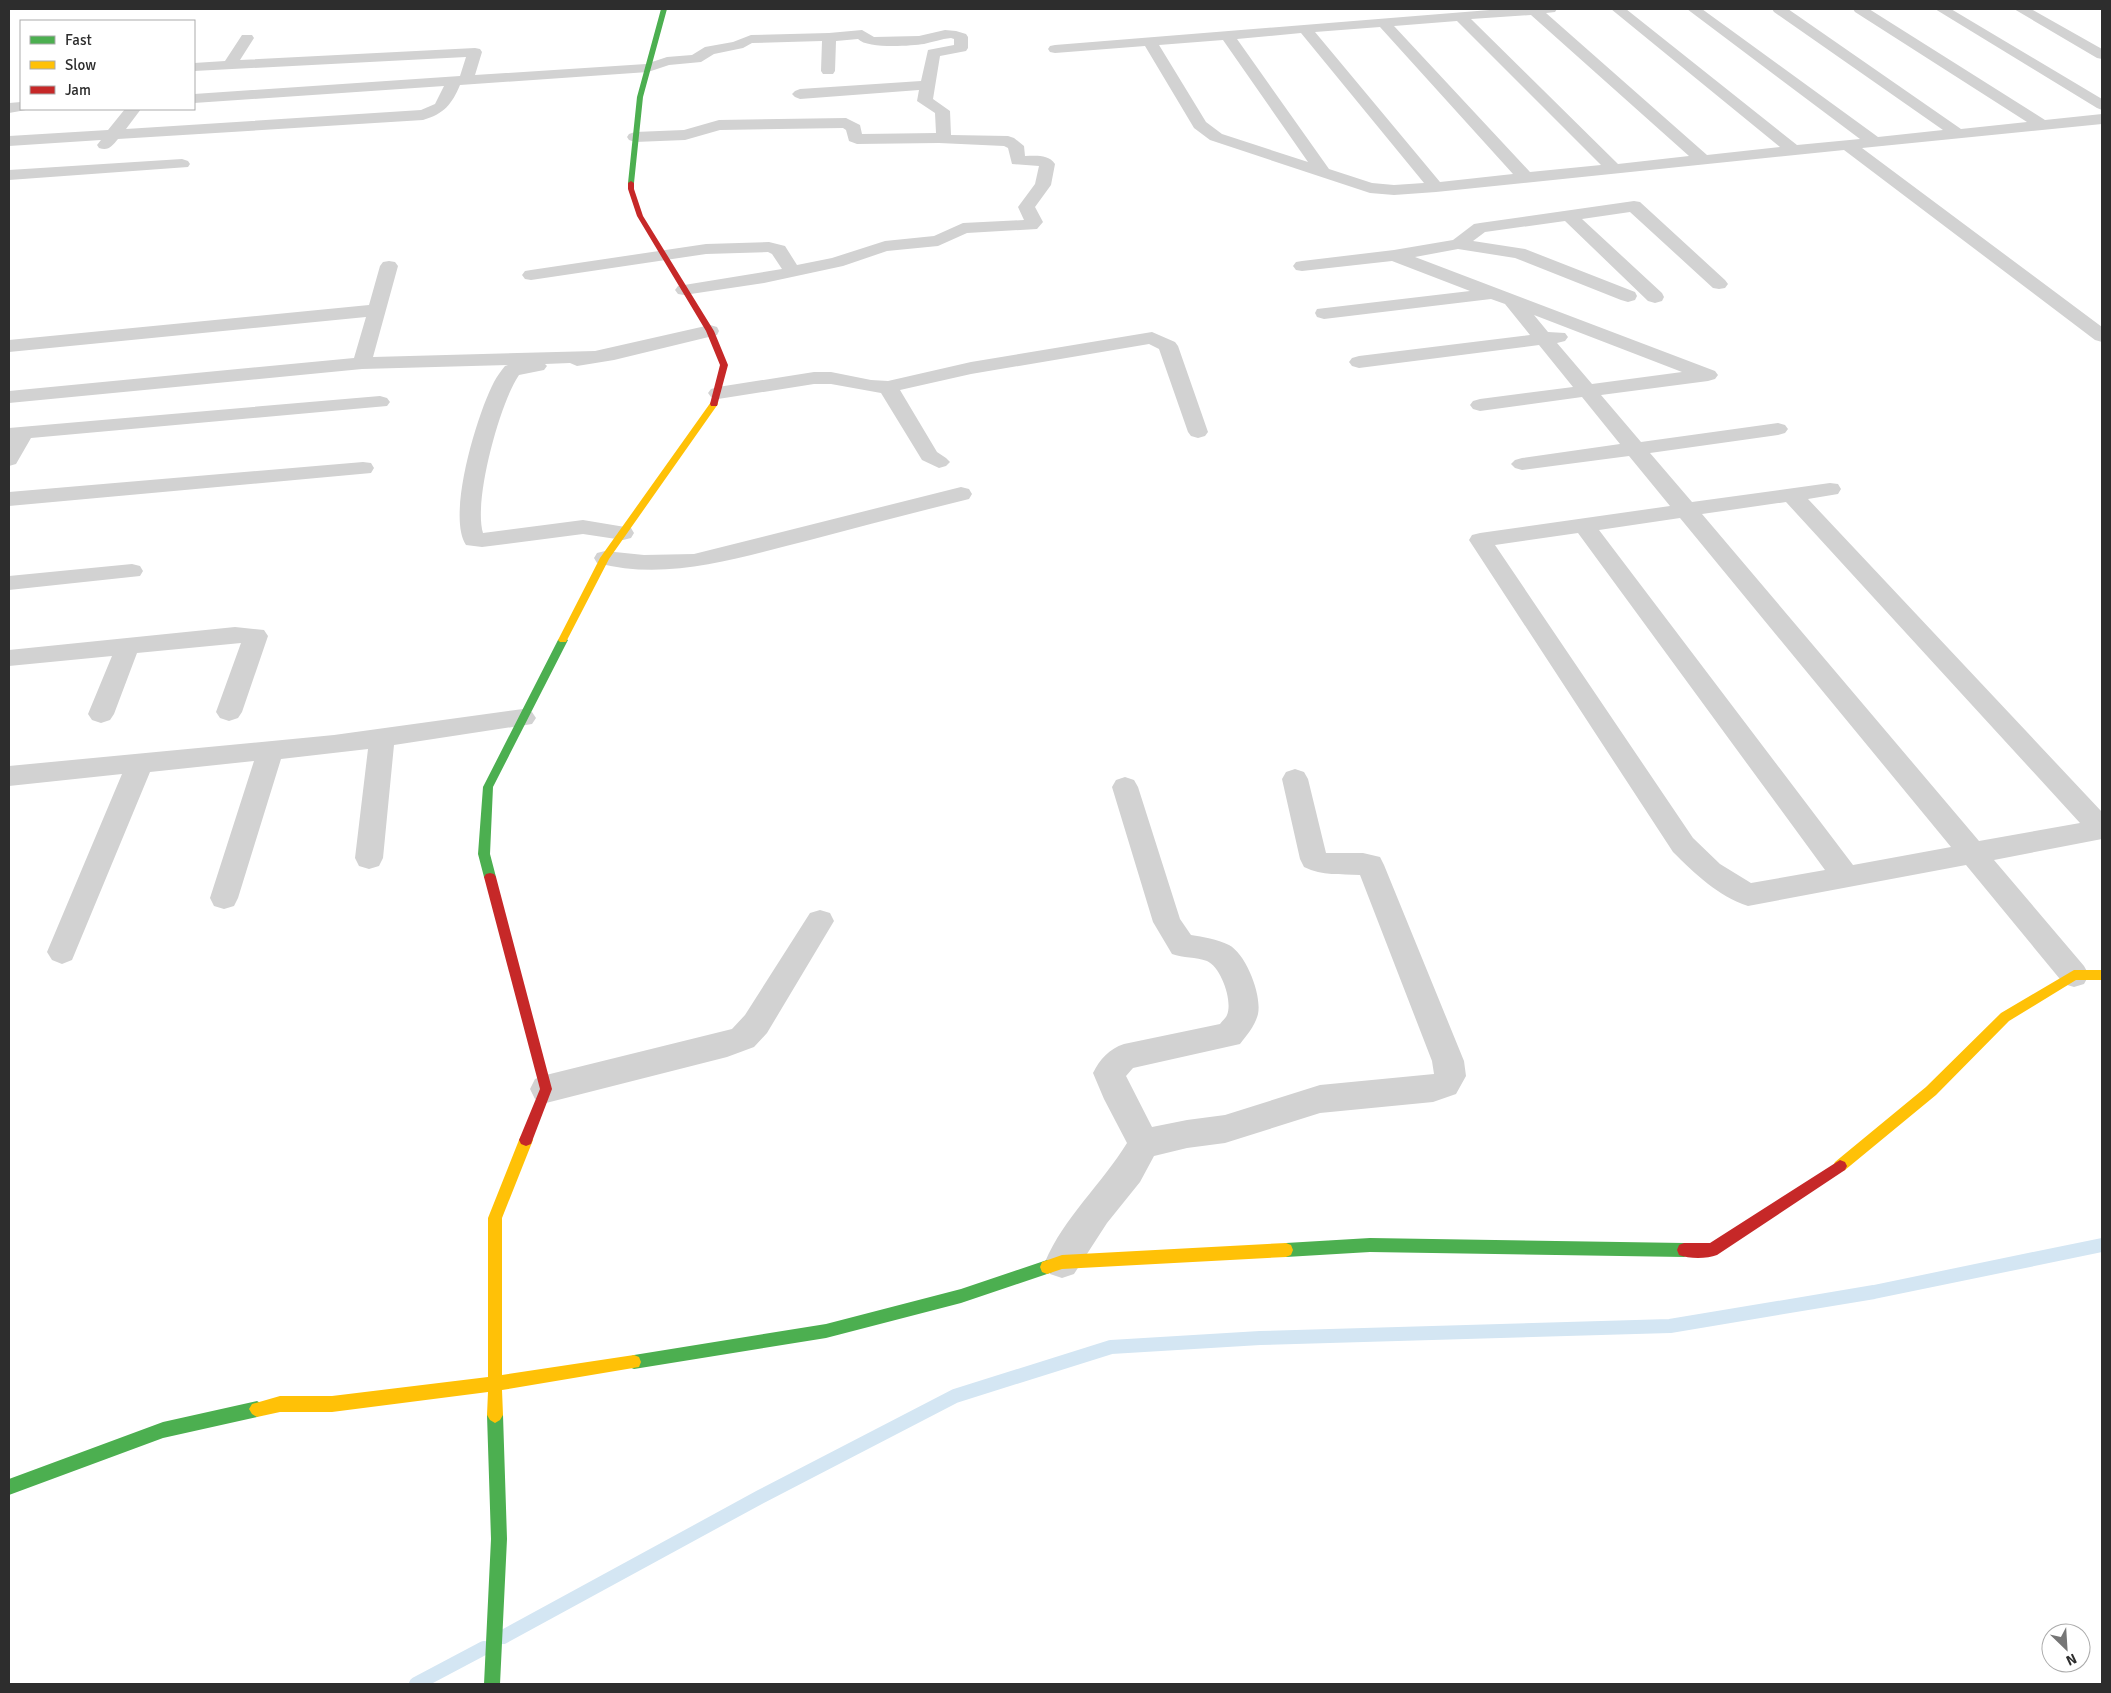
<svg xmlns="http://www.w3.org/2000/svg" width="2111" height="1693" viewBox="0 0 2111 1693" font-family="Signika,sans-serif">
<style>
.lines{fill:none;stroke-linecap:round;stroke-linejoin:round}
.stream{stroke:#d4e6f3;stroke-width:14}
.street{fill:#d2d2d2;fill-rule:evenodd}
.fast{fill:#4caf50;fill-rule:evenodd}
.slow{fill:#ffc107;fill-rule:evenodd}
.jam{fill:#c62828;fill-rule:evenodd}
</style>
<rect width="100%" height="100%" fill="#fff"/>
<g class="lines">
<path class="stream" d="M 503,1637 L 760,1497 L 955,1396 L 1111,1347 L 1260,1338 L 1670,1326 L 1874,1292 L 2102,1245
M 416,1684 L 484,1648"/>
<path class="street" d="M 1502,9 L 1557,9 L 1555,12 L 1546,13 L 1707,155 L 1780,147 L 1611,9 L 1626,9 L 1797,145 L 1860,139 L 1687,9 L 1702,9 L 1878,137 L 1943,130 L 1774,12 L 1772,9 L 1788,9 L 1961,129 L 2027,122 L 1855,12 L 1853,9 L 1869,9 L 2045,120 L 2102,114 L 2102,124 L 1862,148 L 2102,327 L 2102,342 L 2095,340 L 1844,150 L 1436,192 L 1394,195 L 1370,193 L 1210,140 L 1194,128 L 1145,46 L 1055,53 L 1050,52 L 1048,49 L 1050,46 L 1055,45 ZM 1531,15 L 1689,156 L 1618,164 L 1471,19 ZM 1457,21 L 1601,165 L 1530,172 L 1394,26 ZM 1380,27 L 1513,174 L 1440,182 L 1315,32 ZM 1301,33 L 1424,183 L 1394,185 L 1372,183 L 1329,169 L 1237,39 ZM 1223,40 L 1308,162 L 1222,134 L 1206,122 L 1159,45 Z
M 1935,9 L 1951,9 L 2102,99 L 2102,110 L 2097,108 Z
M 2014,9 L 2031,9 L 2102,49 L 2102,59 L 2097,58 Z
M 862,30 L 874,37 L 919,36 L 945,30 L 956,31 L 966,34 L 968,37 L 968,48 L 966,51 L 940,56 L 933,99 L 950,111 L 951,135 L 1008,136 L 1014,138 L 1024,146 L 1025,156 C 1036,156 1048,154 1055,164 L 1051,185 L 1035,207 L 1043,222 L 1037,229 L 967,233 L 938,246 L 887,251 L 843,266 L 764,283 L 684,295 L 678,294 L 675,290 L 678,286 L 782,269 L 772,254 L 768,252 L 706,254 L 531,280 L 525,279 L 522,275 L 525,271 L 531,270 L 706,244 L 769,242 L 785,246 L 797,265 L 832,258 L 885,241 L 934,236 L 963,223 L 1024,220 L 1018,207 L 1035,184 L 1039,166 L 1012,164 L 1008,148 L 1004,146 L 939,143 L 857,144 L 849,141 L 846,130 L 843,128 L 720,130 L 685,140 L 635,142 L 629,140 L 627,137 L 629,134 L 635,132 L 684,130 L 719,120 L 846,118 L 860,125 L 862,134 L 936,133 L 935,113 L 917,101 L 919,90 L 800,99 L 795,97 L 792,94 L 795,91 L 800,89 L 921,81 L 928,50 L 954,45 L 954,39 L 951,38 C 941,39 933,42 924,44 C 910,46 867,49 858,39 L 836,41 L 835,71 L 833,74 L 823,74 L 821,71 L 822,41 L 752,43 L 743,48 L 714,54 L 701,62 L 669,65 L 648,72 L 460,85 C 452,104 444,114 423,120 L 118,139 C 112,146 109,151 99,148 L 97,145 L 101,140 L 9,146 L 9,136 L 108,130 L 125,109 L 141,109 L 126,129 L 421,110 L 435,104 L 444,86 L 194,103 L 194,94 L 460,76 L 466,57 L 194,71 L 194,63 L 225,61 L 242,35 L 252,35 L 254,38 L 240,60 L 475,48 L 480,49 L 482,52 L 475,75 L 646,64 L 667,57 L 692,55 L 705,47 L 733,42 L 751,35 L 829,33 Z
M 21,102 L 21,109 L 27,109 L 26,110 L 9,113 L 9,103 Z
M 182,159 L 188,161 L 190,164 L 188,167 L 9,180 L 9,170 Z
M 1634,201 L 1640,202 L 1725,280 L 1728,284 L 1725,288 L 1719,289 L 1713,288 L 1630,212 L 1582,219 L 1662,293 L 1664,297 L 1662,301 L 1655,303 L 1648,301 L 1565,221 L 1485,232 L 1473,241 L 1525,249 L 1635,292 L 1637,296 L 1635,300 L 1628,302 L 1621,300 L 1515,258 L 1458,249 L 1415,257 L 1715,371 L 1718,375 L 1715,379 L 1708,381 L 1601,395 L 1641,442 L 1778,423 L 1785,425 L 1788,429 L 1785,433 L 1778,435 L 1650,453 L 1692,502 L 1830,483 L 1838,484 L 1841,489 L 1838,494 L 1808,499 L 2102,812 L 2102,839 L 1994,860 L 2084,966 L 2089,975 L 2084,984 L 2074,987 L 2064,984 L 1966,865 L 1748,906 C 1718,896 1695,874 1673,852 L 1469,540 L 1472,535 L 1480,533 L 1670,506 L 1629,456 L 1522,470 L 1515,468 L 1511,464 L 1515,460 L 1522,458 L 1620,444 L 1582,397 L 1480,411 L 1473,409 L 1470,405 L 1473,401 L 1480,399 L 1573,387 L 1539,345 L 1359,368 L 1352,366 L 1349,362 L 1352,358 L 1359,356 L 1530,335 L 1505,304 L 1491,299 L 1324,319 L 1317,317 L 1315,313 L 1317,309 L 1470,291 L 1392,261 L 1302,271 L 1296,270 L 1293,266 L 1296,262 L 1302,261 L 1394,250 L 1453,240 L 1474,224 L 1480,223 ZM 1534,315 L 1682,372 L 1592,384 L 1557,343 L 1565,341 L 1568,337 L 1565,333 L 1548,332 ZM 1786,502 L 2080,823 L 1979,841 L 1702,514 ZM 1680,518 L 1951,847 L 1853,865 L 1599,530 ZM 1578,533 L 1825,870 L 1751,883 L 1720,864 L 1693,838 L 1495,545 Z
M 389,261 L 395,262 L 398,266 L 373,357 L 595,351 L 710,325 L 717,327 L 719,331 L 717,335 L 614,360 L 577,366 L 570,363 L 545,364 L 547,366 L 544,370 L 519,375 C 500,402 473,501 483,533 L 583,520 L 631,528 L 634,533 L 631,538 L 623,540 L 583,534 L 482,547 L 466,545 C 446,515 478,412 494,382 C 497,376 501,371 505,366 L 508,365 L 362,369 L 9,403 L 9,391 L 354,358 L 366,317 L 9,352 L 9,340 L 369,305 L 380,266 L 383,262 Z
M 1152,332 L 1175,342 L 1178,346 L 1208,432 L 1205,436 L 1198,438 L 1191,436 L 1188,432 L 1159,349 L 1149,344 L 971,374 L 900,390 L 937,452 L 946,458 L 950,462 L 946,466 L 939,468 L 922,460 L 881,393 L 831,384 L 814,384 L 718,399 L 711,397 L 708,393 L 711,389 L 718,387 L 814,372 L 831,372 L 871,380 L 888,381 L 971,362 Z
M 380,396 L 387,398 L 390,402 L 387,406 L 31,438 L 16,464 L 9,466 L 9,428 Z
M 363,462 L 371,463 L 374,468 L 371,473 L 9,506 L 9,492 Z
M 961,487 L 969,489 L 972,494 L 969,499 C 916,512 863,526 810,540 C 741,557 669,582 597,563 L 594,558 L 597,553 L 605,551 L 644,555 L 694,554 Z
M 132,564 L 140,566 L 143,571 L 140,576 L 9,590 L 9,576 Z
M 235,627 L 264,630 L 268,636 L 242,712 L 238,718 L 229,721 L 220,718 L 216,712 L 241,643 L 137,653 L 114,714 L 110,720 L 101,723 L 92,720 L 88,714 L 112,656 L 9,666 L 9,650 Z
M 523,709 L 532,712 L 536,718 L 532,724 L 394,745 L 383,858 L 379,866 L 369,869 L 359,866 L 355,858 L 368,749 L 281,759 L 238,898 L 234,906 L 224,909 L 214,906 L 210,898 L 254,761 L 150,772 L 72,960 L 62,964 L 52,960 L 47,952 L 122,774 L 9,786 L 9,766 L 334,735 Z
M 1295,769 L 1304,772 L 1308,779 L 1326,853 L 1363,853 L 1380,857 L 1384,865 L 1464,1061 L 1466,1076 L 1456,1094 L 1433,1102 L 1320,1113 L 1225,1143 L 1187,1148 L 1154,1156 L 1140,1182 L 1107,1223 L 1074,1274 L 1062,1278 L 1050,1274 L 1045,1262 C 1064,1217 1102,1184 1127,1143 L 1104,1099 L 1093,1073 C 1100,1059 1109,1049 1124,1044 L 1220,1024 C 1222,1021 1226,1018 1227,1015 C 1233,1001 1221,967 1207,961 C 1196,957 1183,958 1172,954 L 1153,922 L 1112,787 L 1116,780 L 1125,777 L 1134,780 L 1138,787 L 1180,919 L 1191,935 C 1203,937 1217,939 1229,945 C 1246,954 1262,995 1258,1014 C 1255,1026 1247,1035 1240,1044 L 1133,1068 L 1126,1076 L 1152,1127 L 1187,1120 L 1225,1115 L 1320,1085 L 1434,1074 L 1432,1061 L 1360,875 C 1340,874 1323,876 1304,867 L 1300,859 L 1282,779 L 1286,772 Z
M 820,910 L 830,913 L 834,921 L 767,1033 L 754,1047 L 727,1057 L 546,1103 L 535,1099 L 530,1089 L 535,1079 L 546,1075 L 732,1029 L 745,1015 L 810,913 Z"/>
<path class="fast" d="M 661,9 L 667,9 L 643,97 L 634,183 L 631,185 L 628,183 L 637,97 Z
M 563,637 L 568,640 L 493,787 L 490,854 L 496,877 L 494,880 L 486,880 L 484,877 L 478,854 L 483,787 L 558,640 Z
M 1370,1238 L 1684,1243 L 1689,1245 L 1691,1250 L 1689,1255 L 1684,1257 L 1370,1252 L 1286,1257 L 1281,1255 L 1279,1250 L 1281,1245 L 1286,1243 Z
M 1047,1260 L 1052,1262 L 1054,1267 L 1052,1272 L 1047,1274 L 961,1303 L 826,1338 L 634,1369 L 629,1367 L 627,1362 L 629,1357 L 634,1355 L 826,1324 L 961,1289 Z
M 257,1401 L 262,1404 L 265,1409 L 262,1414 L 257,1417 L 163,1438 L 9,1495 L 9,1479 L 163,1422 Z
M 495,1407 L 500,1410 L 503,1415 L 507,1539 L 500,1684 L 484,1684 L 491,1539 L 487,1415 L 490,1410 Z"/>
<path class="slow" d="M 711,402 L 717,402 L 718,404 L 609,559 L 566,642 L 560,642 L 558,640 L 600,558 Z
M 2074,970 L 2102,970 L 2102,980 L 2076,980 L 2009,1021 L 1936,1095 L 1845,1170 L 1840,1172 L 1835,1170 L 1833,1166 L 1835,1162 L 1926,1087 L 2001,1013 Z
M 526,1134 L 531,1136 L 533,1140 L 502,1218 L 502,1375 L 634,1355 L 639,1357 L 641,1362 L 639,1367 L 502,1390 L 503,1415 L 500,1420 L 495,1423 L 490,1420 L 487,1415 L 488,1392 L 332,1412 L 280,1412 L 257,1417 L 252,1414 L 249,1409 L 252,1404 L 280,1396 L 332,1396 L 488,1377 L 488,1218 L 519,1140 L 521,1136 Z
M 1286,1243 L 1291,1245 L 1293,1250 L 1291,1255 L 1286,1257 L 1062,1269 L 1047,1274 L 1042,1272 L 1040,1267 L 1042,1262 L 1062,1255 Z"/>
<path class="jam" d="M 631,181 L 634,183 L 634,189 L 643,216 L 714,331 L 728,365 L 717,406 L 711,406 L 710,404 L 720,365 L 706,331 L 637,216 L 628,189 L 628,183 Z
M 490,873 L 494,874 L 496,877 L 552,1089 L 531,1144 L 526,1146 L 521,1144 L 519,1140 L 540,1089 L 484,877 L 486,874 Z
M 1840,1160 L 1845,1162 L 1847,1166 L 1845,1170 L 1717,1255 C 1707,1259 1689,1259 1679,1255 L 1677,1250 L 1679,1245 L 1684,1243 L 1710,1243 Z"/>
</g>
<rect width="2111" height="1693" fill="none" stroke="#2d2d2d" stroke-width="20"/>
<rect x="20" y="20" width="175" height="90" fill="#ffffff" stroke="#ababab"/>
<rect x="30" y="36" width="25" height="8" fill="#4caf50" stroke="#ababab"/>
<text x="65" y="45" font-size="15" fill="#2d2d2d">Fast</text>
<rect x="30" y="61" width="25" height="8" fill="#ffc107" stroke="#ababab"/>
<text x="65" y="70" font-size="15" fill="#2d2d2d">Slow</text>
<rect x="30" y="86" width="25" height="8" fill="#c62828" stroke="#ababab"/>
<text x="65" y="95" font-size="15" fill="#2d2d2d">Jam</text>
<g transform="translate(2066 1648) rotate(155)"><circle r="24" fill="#ffffff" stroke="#ababab"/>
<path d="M0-4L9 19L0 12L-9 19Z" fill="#767676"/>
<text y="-8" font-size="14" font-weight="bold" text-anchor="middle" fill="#2d2d2d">N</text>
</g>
</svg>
